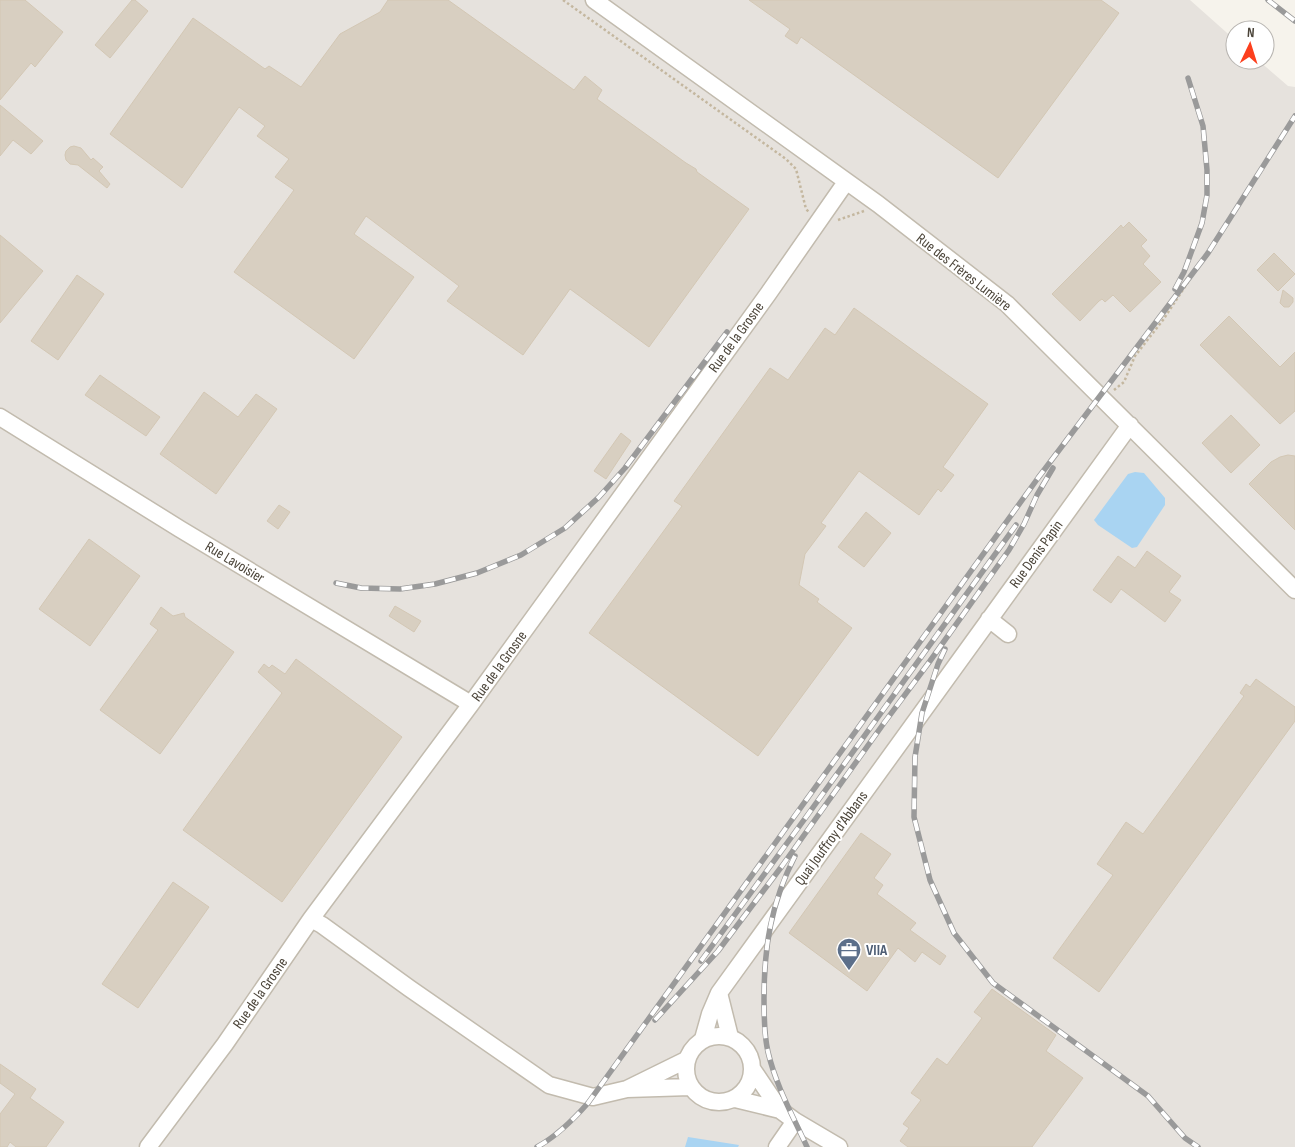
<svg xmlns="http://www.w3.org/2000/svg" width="1295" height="1147" viewBox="0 0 1295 1147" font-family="'Sofia Sans Condensed',sans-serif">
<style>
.industrial{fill:#e6e2dd}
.water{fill:#a9d4f2}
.building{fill:#d8cfc1;stroke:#d3c7b4}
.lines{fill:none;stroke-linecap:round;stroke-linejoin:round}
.minor-casing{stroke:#c2bbae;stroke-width:19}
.path{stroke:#c4b79f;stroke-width:2.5;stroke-dasharray:2.5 2.5;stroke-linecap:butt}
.minor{stroke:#fff;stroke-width:16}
.rail-casing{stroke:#9a9a9a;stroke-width:5.5}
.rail{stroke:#fff;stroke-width:4;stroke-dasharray:11;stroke-linecap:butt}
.labels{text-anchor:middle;stroke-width:4;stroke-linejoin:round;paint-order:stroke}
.street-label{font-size:15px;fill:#4b4439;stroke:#fff}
.service-label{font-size:15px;font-weight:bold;fill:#4e5e75;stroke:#fff;text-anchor:start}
</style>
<rect width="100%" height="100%" fill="#f6f3ec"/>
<path class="industrial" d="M 0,0 L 1190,0 L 1235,40 L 1235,60 L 1258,60 L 1288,86 L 1295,87 L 1295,1147 L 0,1147 Z"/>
<path class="water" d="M 1135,472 L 1144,473 L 1165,498 L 1165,505 L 1137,547 L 1132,548 L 1098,525 L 1094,520 L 1128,474 Z
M 688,1137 L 739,1145 L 738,1147 L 685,1147 Z"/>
<path class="building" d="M 0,0 L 25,0 L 63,32 L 35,67 L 31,63 L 0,100 Z
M 132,0 L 135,0 L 148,11 L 110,58 L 95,45 Z
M 388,0 L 448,0 L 574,90 L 585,76 L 602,90 L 597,99 L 686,163 L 696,169 L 697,172 L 749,209 L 649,347 L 570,289 L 523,355 L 447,301 L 459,286 L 366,216 L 354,234 L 414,277 L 354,359 L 234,272 L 294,190 L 275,177 L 289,159 L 257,136 L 265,126 L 239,107 L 182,188 L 110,134 L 193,18 L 265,69 L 269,66 L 301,87 L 340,34 L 380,12 Z
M 749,0 L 1101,0 L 1119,13 L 998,178 L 801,37 L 797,44 L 785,36 L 790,29 Z
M 0,105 L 43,141 L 31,154 L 13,140 L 0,156 Z
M 74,146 L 81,148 L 91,160 L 93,158 L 103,167 L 99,171 L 110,184 L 107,188 L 78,165 L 70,164 L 66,160 L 65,155 L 66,151 L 70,147 Z
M 1129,222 L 1147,240 L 1141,246 L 1150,256 L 1143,264 L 1161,282 L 1130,312 L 1113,295 L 1105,302 L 1102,299 L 1099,301 L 1080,321 L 1052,294 L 1121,225 L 1123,228 Z
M 0,235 L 43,271 L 0,323 Z
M 1274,253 L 1295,274 L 1278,291 L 1257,270 Z
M 77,275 L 104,294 L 58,360 L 31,341 Z
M 1283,290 L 1293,298 L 1293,302 L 1289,307 L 1284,307 L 1280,303 Z
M 854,308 L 988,404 L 943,467 L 954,475 L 941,492 L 938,489 L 919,515 L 859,471 L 821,523 L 826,526 L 805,554 L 799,585 L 819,599 L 817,602 L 852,628 L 758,756 L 589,633 L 682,506 L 674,501 L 770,368 L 788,380 L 825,328 L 835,335 Z
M 1229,316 L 1280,367 L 1295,352 L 1295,411 L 1280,424 L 1200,345 Z
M 100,375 L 160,417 L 146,436 L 85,395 Z
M 204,392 L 238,417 L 256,394 L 277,409 L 216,494 L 160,454 Z
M 1231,415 L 1260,445 L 1231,473 L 1202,443 Z
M 621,433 L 631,441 L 606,479 L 594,471 Z
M 1288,455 L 1295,456 L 1295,530 L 1249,484 L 1271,462 L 1280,457 Z
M 279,505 L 290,512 L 278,529 L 267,521 Z
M 866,512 L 891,533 L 864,567 L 838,547 Z
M 89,539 L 140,576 L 90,646 L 39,609 Z
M 1147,551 L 1181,576 L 1169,592 L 1181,600 L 1165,622 L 1121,589 L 1111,603 L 1093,590 L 1118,556 L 1135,568 Z
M 395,606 L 421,621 L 414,632 L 389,616 Z
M 161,607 L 173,616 L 184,613 L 185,617 L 234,652 L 160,754 L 100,710 L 158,630 L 150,624 Z
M 296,659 L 402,737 L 282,902 L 183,830 L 282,693 L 258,672 L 264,664 L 269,668 L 272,665 L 285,674 Z
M 1256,679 L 1295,707 L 1295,721 L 1099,992 L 1053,958 L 1113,875 L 1097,864 L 1126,822 L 1143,834 L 1244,696 L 1240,693 L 1246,684 L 1250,687 Z
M 861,833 L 891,854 L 874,878 L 883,885 L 877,894 L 916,923 L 910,930 L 946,956 L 940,965 L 922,952 L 915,962 L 898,948 L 867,991 L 789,933 Z
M 173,882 L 209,907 L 138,1008 L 102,984 Z
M 992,989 L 1056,1035 L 1046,1051 L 1083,1078 L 1032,1147 L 908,1147 L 900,1141 L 909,1128 L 903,1124 L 921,1100 L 911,1093 L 937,1058 L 947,1065 L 982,1018 L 974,1012 Z
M 0,1064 L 36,1089 L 30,1098 L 64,1122 L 46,1147 L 16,1147 L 10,1142 L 7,1147 L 0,1147 L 0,1114 L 15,1094 L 0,1083 Z"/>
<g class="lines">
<defs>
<path id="minor" d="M 594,0 L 878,204 L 1007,304 L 1295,590
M 0,417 L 180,529 L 471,704
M 989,619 L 1008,634
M 311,919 L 322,925 L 409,988 L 549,1085 L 593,1097 L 627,1089
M 719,993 L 1130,425
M686 1069a33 33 0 1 1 66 0a33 33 0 1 1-66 0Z
M 703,1039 L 710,1014 L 719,993 L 730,1037
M 686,1060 L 627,1089 L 690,1087
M 735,1099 L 780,1110 L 753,1070
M 780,1110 L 795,1121 L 839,1147
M 148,1147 L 225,1044 L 311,919 L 471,704 L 768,294 L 846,182
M 777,1147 L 795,1121"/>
</defs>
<use href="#minor" class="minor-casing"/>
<path class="path" d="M 563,0 L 786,159 L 796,169 L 806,209 L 809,212
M 838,220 L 864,211
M 1114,390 L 1124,382 L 1135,356 L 1163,320 L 1248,191 L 1295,114"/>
<use href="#minor" class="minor"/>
<defs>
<path id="rail" d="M 1268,0 L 1295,21
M 1175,289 L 1184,272 L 1202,223 L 1207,195 L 1207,170 L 1203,126 L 1188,78
M 336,583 L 361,588 L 400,589 L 435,584 L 477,573 L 521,555 L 565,528 L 599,497 L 625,468 L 727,332
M 945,649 L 938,664 L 922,713 L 915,757 L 914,817 L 930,880 L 954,933 L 993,983 L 1148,1096 L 1185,1138 L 1198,1147
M 795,856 C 771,903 764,947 764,999 C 764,1017 764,1035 768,1052 C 776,1086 793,1116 807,1147
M 701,961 L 809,813 L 1016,525
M 655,1020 L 718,951 L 782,866 L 884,723 L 930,661 L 1009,550 L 1024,524 L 1037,495 L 1053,468
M 537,1147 C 557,1136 573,1120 588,1103 L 1038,478 L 1208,253 L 1295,116"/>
</defs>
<use href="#rail" class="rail-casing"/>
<use href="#rail" class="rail"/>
</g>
<defs>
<symbol id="office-pin" viewBox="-11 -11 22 30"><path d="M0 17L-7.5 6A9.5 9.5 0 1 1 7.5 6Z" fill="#5c6f8a" stroke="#fff"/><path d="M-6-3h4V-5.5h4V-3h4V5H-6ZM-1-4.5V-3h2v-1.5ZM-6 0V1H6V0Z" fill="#fff"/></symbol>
</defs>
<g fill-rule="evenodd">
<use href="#office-pin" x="835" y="936" width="28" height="38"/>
</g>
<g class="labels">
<g class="street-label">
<text transform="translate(964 272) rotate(38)" y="5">Rue des Frères Lumière</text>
<text transform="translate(736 337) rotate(-54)" y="5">Rue de la Grosne</text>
<text transform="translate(1036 554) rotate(-54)" y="5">Rue Denis Papin</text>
<text transform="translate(235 562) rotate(31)" y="5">Rue Lavoisier</text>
<text transform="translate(499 666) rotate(-54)" y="5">Rue de la Grosne</text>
<text transform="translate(831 838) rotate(-54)" y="5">Quai Jouffroy d'Abbans</text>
<text transform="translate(260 993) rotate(-55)" y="5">Rue de la Grosne</text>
</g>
<g class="service-label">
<text x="866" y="955">VIIA</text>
</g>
</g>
<g transform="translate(1250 45) rotate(4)"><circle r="24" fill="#ffffff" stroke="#b7b4b0"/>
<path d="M0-4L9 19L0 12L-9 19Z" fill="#fc3f1d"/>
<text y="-8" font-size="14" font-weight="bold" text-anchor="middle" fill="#4b4439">N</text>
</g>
</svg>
